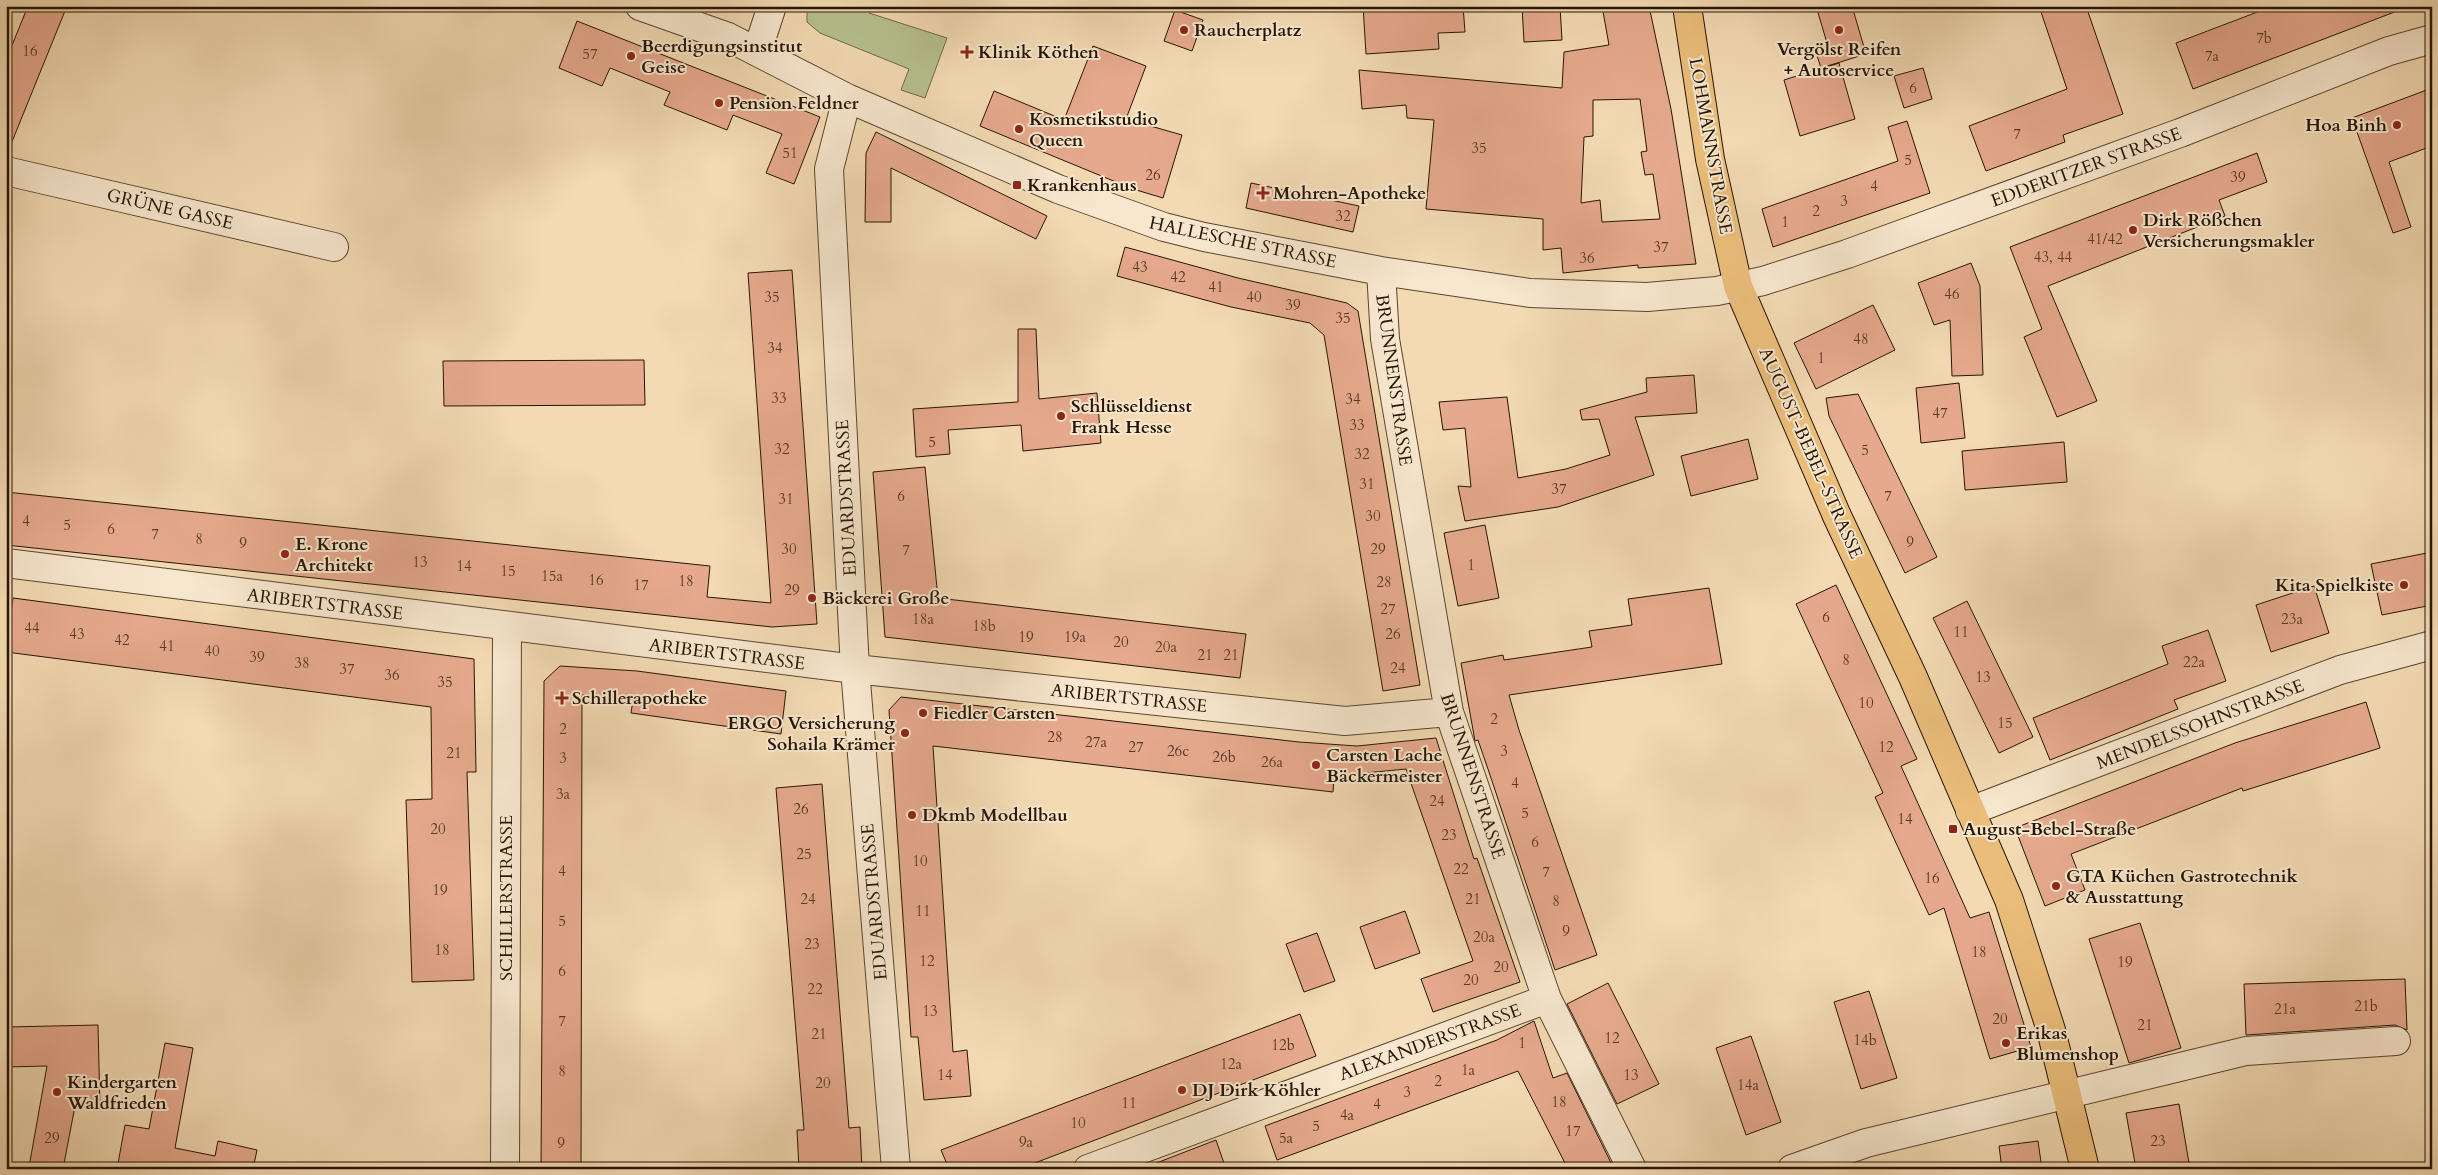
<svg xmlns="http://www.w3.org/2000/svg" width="2438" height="1175" viewBox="0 0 2438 1175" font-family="Cardo,serif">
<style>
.green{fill:#b7c08f;stroke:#6e6a4a}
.building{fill:#e6a98d;stroke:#261504;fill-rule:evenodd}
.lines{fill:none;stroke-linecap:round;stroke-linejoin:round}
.minor-casing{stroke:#594630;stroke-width:30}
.major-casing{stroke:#261504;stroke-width:30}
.minor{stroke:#f7e7ce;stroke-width:28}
.major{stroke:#eabd7a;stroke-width:28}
.poi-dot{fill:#8f2418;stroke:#f7e7ce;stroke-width:2}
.labels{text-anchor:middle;stroke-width:4;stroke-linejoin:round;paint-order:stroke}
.number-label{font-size:15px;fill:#563a26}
.poi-label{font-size:18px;font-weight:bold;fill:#261504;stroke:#f7e7ce;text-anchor:start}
.street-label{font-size:18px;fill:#261504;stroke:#f7e7ce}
</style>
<rect width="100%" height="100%" fill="#f3dab3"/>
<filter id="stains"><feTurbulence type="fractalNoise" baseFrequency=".004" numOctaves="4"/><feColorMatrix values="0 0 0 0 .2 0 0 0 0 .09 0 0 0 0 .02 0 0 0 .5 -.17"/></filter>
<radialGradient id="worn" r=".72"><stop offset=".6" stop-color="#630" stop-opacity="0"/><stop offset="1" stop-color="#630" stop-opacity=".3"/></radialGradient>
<path class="green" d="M 807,6 L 867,6 L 869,13 L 947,38 L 925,98 L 901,90 L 909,69 L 820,33 L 807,22 Z"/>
<path class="building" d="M 28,6 L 67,6 L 7,154 L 6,60 Z
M 1363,6 L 1463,6 L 1465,32 L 1438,33 L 1439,49 L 1366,54 Z
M 1522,6 L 1560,6 L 1562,40 L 1524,42 Z
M 1602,6 L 1649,6 L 1671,109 L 1696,264 L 1638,268 L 1638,265 L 1563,273 L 1561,248 L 1543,250 L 1543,219 L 1426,209 L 1434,120 L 1407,118 L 1406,105 L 1362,109 L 1359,70 L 1562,88 L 1564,52 L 1609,45 ZM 1640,99 L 1647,151 L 1641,152 L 1645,175 L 1653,174 L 1660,219 L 1602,222 L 1600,200 L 1581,203 L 1584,137 L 1593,136 L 1593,100 Z
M 1816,6 L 1852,6 L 1866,54 L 1821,68 L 1814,46 L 1827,43 Z
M 2039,6 L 2086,6 L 2123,114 L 2063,135 L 2065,142 L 1986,171 L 1969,126 L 2067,89 Z
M 2273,6 L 2404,6 L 2405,8 L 2193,89 L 2176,43 Z
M 1175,10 L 1203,20 L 1192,51 L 1164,41 Z
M 577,21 L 820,117 L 794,184 L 766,173 L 782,134 L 733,115 L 727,130 L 664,105 L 670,92 L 610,68 L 602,86 L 559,68 Z
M 1093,46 L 1146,66 L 1126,119 L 1182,135 L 1163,198 L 1133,189 L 980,126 L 994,91 L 1064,120 Z
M 1839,63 L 1855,119 L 1800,136 L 1784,80 Z
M 1923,68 L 1932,99 L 1904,108 L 1894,76 Z
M 2432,88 L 2432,146 L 2389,162 L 2411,227 L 2393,233 L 2352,118 Z
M 1907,121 L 1930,193 L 1773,247 L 1762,209 L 1898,161 L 1888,127 Z
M 876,132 L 1047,216 L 1036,239 L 891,168 L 891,222 L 865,222 L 866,153 Z
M 2257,153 L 2267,182 L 2219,200 L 2225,216 L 2048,286 L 2097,401 L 2057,417 L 2024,337 L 2042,329 L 2010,247 Z
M 1251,183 L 1359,206 L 1353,232 L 1246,208 Z
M 1125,247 L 1238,278 L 1347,303 L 1358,311 L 1420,685 L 1383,691 L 1324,335 L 1310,323 L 1231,307 L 1117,276 Z
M 1971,263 L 1980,286 L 1983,375 L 1952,376 L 1950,320 L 1934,325 L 1918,283 Z
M 792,270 L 817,624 L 772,627 L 6,545 L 6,492 L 710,566 L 707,597 L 771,603 L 748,273 Z
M 1873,305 L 1895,350 L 1816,389 L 1794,343 Z
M 1018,329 L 1036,329 L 1039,399 L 1097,393 L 1101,443 L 1023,451 L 1021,425 L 948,430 L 950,454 L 916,457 L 913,409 L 1018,402 Z
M 644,360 L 645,405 L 444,406 L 443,361 Z
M 1694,375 L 1697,413 L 1635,417 L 1654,475 L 1558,507 L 1465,521 L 1458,486 L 1471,487 L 1465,428 L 1443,430 L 1439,402 L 1507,397 L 1518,478 L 1566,469 L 1610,455 L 1599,419 L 1582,420 L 1580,410 L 1647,392 L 1646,378 Z
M 1959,383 L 1965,438 L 1921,443 L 1916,388 Z
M 1858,394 L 1937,557 L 1905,573 L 1829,416 L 1826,398 Z
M 1748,439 L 1758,479 L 1691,496 L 1681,456 Z
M 2064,442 L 2067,482 L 1965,490 L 1962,451 Z
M 925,467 L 938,598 L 1246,634 L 1240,678 L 885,637 L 873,472 Z
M 1485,525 L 1499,598 L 1458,606 L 1444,533 Z
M 2432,552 L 2432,605 L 2382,615 L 2371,564 Z
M 1836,585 L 1917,759 L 1901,766 L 1970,918 L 1989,912 L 2031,1047 L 1990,1059 L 1944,908 L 1929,915 L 1875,797 L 1883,793 L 1796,604 Z
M 2314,586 L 2329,633 L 2271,652 L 2256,605 Z
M 1709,588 L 1722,664 L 1509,695 L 1519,730 L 1597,955 L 1555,970 L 1490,775 L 1478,740 L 1475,741 L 1461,663 L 1503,655 L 1504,660 L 1592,647 L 1589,631 L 1632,625 L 1628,599 Z
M 13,598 L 474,659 L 476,772 L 467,772 L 474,980 L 412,982 L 406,800 L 432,799 L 431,707 L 6,652 Z
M 1967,601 L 2033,737 L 1999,753 L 1933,618 Z
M 2208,630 L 2226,681 L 2174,700 L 2178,709 L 2050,760 L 2033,718 L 2168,664 L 2162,646 Z
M 560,666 L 637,671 L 786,691 L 781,734 L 631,713 L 633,700 L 582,695 L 581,1169 L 541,1169 L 544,681 Z
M 901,697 L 1299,742 L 1357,746 L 1436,738 L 1474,859 L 1477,858 L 1520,982 L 1433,1012 L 1421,979 L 1473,961 L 1406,769 L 1334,776 L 1333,792 L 933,746 L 953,1052 L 967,1050 L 971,1096 L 924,1100 L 918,1037 L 911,1037 L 889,710 Z
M 2366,702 L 2380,748 L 2243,791 L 2242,788 L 2071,854 L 2085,890 L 2045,906 L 2015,828 L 2235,743 Z
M 822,784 L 849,1128 L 860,1127 L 862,1169 L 799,1169 L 797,1130 L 804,1130 L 776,788 Z
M 1405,911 L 1420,953 L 1375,969 L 1360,927 Z
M 2140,923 L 2181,1048 L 2129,1063 L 2089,939 Z
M 1317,933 L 1335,981 L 1304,992 L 1286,944 Z
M 2405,979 L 2407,1030 L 2395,1025 L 2246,1035 L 2244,984 Z
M 1608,983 L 1659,1084 L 1617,1104 L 1567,1004 Z
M 1869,991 L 1897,1078 L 1861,1089 L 1834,1002 Z
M 1300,1014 L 1316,1056 L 1019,1169 L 949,1169 L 941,1150 Z
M 1534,1021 L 1553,1078 L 1567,1073 L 1614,1169 L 1568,1169 L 1518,1071 L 1277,1160 L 1265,1126 L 1497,1040 Z
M 98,1025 L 100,1108 L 75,1106 L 63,1169 L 29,1167 L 47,1066 L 6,1067 L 6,1027 Z
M 1751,1036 L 1781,1122 L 1746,1135 L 1716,1048 Z
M 165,1043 L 193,1048 L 175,1148 L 215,1156 L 218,1141 L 257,1150 L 253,1169 L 117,1169 L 125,1125 L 149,1129 Z
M 2179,1104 L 2190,1169 L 2136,1169 L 2126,1113 Z
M 1216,1140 L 1226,1169 L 1147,1169 L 1146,1167 Z
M 2038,1141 L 2042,1169 L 2002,1169 L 1999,1146 Z"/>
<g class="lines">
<defs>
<path id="minor" d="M 640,6 L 728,37 L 847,98 L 1058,189 L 1164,227 L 1204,237 L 1381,271 L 1530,293 L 1647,297 L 1717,291 L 1763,281 L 1847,254 L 2180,133 L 2389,51 L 2432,39
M 757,52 L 772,6
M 847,98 L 829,169 L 855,669 L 896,1169
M 6,171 L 334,247
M 1381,271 L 1385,339 L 1449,712 L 1547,999 L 1632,1169
M 6,563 L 855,669 L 1345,721 L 1449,712
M 1970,811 L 2340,670 L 2432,645
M 505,1169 L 507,627
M 1088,1169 L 1547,999
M 1792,1169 L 1866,1143 L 2246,1051 L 2396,1041"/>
<path id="major" d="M 1687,6 L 1710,159 L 1738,286 L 1837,516 L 1913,677 L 2009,900 L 2051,1030 L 2085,1169"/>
</defs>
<use href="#minor" class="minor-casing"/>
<use href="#major" class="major-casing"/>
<use href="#minor" class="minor"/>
<use href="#major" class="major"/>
</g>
<g class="poi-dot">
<circle cx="1184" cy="30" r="5"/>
<circle cx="1839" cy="30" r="5"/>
<path d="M964.5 44.5h5v5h5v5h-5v5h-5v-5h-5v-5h5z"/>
<circle cx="631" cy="56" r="5"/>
<circle cx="719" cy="103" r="5"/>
<circle cx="2397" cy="125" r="5"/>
<circle cx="1019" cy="129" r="5"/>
<rect x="1012" y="180" width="10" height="10" rx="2.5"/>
<path d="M1260.5 185.5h5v5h5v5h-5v5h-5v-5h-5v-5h5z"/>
<circle cx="2133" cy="230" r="5"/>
<circle cx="1061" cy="416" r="5"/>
<circle cx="285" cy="554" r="5"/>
<circle cx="2404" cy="585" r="5"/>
<circle cx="812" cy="598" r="5"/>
<path d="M559.5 690.5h5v5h5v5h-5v5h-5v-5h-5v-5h5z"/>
<circle cx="923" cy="713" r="5"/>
<circle cx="905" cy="733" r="5"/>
<circle cx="1316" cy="765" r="5"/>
<circle cx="912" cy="815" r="5"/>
<rect x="1948" y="824" width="10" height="10" rx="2.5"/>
<circle cx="2056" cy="886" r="5"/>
<circle cx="2006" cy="1043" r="5"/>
<circle cx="1182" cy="1090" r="5"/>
<circle cx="57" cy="1092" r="5"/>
</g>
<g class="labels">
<g class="number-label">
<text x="2264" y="43">7b</text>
<text x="30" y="56">16</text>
<text x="590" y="59">57</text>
<text x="2212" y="61">7a</text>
<text x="1913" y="93">6</text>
<text x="2017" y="139">7</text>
<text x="1479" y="153">35</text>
<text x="790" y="158">51</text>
<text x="1908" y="165">5</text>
<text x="1153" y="180">26</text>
<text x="2238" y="182">39</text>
<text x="1874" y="191">4</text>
<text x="1844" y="206">3</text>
<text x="1816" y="216">2</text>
<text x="1343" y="221">32</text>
<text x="1785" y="227">1</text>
<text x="2105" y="244">41/42</text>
<text x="1661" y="252">37</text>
<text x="2053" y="262">43, 44</text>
<text x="1587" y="263">36</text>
<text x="1140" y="272">43</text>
<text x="1178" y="282">42</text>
<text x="1216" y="292">41</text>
<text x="1952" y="299">46</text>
<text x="772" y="302">35</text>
<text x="1254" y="302">40</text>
<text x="1293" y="310">39</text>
<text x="1343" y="323">35</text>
<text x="1861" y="344">48</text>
<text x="775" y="353">34</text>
<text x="1821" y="363">1</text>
<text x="779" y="403">33</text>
<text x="1353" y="404">34</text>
<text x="1940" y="418">47</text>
<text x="1357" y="430">33</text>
<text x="932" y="447">5</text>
<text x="782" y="454">32</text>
<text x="1865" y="455">5</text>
<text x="1362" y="459">32</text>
<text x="1367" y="489">31</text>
<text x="1559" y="494">37</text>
<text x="901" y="501">6</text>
<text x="1888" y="501">7</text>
<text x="786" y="504">31</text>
<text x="1373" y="521">30</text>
<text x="26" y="526">4</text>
<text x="67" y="530">5</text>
<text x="111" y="534">6</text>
<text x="155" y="539">7</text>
<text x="199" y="544">8</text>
<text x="1910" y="547">9</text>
<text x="243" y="548">9</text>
<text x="789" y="554">30</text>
<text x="1378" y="554">29</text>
<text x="906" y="555">7</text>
<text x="420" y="567">13</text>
<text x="1471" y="570">1</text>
<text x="464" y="571">14</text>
<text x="508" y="576">15</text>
<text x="552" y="581">15a</text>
<text x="596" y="585">16</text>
<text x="686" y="586">18</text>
<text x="1384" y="587">28</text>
<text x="641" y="590">17</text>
<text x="792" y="595">29</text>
<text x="1388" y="614">27</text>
<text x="1826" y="622">6</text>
<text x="923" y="624">18a</text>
<text x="2292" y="624">23a</text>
<text x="984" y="631">18b</text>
<text x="32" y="633">44</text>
<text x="1961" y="637">11</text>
<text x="77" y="639">43</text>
<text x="1393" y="639">26</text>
<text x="1026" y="642">19</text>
<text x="1075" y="642">19a</text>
<text x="122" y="645">42</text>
<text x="1121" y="647">20</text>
<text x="167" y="651">41</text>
<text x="1166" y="652">20a</text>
<text x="212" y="656">40</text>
<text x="1205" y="660">21</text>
<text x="1231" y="660">21</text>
<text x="257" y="662">39</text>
<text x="1846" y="665">8</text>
<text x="2194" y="667">22a</text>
<text x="302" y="668">38</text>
<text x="1398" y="673">24</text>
<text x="347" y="674">37</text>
<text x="392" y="680">36</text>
<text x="1983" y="682">13</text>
<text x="445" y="687">35</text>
<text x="1866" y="708">10</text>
<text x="1494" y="724">2</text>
<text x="2005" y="728">15</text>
<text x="563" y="734">2</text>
<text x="1055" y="742">28</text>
<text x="1096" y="747">27a</text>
<text x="1136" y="752">27</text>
<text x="1886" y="752">12</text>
<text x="1178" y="756">26c</text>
<text x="1504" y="756">3</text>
<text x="454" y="758">21</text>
<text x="1224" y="762">26b</text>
<text x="563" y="763">3</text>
<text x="1272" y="767">26a</text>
<text x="1515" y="788">4</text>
<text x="563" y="799">3a</text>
<text x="1437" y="806">24</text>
<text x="801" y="814">26</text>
<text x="1525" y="818">5</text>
<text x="1905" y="824">14</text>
<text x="438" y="834">20</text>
<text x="1449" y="840">23</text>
<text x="1535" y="847">6</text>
<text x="804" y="859">25</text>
<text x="920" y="866">10</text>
<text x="1461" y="874">22</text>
<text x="562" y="876">4</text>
<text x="1546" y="877">7</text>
<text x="1932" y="883">16</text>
<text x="440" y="895">19</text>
<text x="808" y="904">24</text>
<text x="1473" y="904">21</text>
<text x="1556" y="906">8</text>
<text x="923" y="916">11</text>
<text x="562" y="926">5</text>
<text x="1566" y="936">9</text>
<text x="1484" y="942">20a</text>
<text x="812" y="949">23</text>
<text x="442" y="955">18</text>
<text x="1979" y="957">18</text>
<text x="927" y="966">12</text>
<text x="2125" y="967">19</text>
<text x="1501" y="972">20</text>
<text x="562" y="976">6</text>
<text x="1471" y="985">20</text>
<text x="815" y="994">22</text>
<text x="2366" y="1011">21b</text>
<text x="2285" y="1014">21a</text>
<text x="930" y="1016">13</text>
<text x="2000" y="1024">20</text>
<text x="562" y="1026">7</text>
<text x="2145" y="1030">21</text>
<text x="819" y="1039">21</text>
<text x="1612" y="1043">12</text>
<text x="1865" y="1045">14b</text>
<text x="1522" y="1048">1</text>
<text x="1283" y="1050">12b</text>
<text x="1231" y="1069">12a</text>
<text x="1468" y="1075">1a</text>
<text x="562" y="1076">8</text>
<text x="945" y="1080">14</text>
<text x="1631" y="1080">13</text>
<text x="1438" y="1086">2</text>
<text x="823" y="1088">20</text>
<text x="1748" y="1090">14a</text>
<text x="1407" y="1097">3</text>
<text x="1559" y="1107">18</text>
<text x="1129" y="1108">11</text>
<text x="1377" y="1109">4</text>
<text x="1347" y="1120">4a</text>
<text x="1078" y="1128">10</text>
<text x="1316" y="1131">5</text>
<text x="1573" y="1136">17</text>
<text x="52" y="1143">29</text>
<text x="1286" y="1143">5a</text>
<text x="2158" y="1146">23</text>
<text x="1026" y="1147">9a</text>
<text x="561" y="1148">9</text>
</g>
<g class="poi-label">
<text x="1194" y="36">Raucherplatz</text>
<text x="641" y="52">Beerdigungsinstitut<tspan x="641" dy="21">Geise</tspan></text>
<text x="1839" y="55" text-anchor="middle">Vergölst Reifen<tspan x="1839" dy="21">+ Autoservice</tspan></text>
<text x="978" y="58">Klinik Köthen</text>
<text x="729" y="109">Pension Feldner</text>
<text x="1029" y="125">Kosmetikstudio<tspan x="1029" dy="21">Queen</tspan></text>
<text x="2387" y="131" text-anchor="end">Hoa Binh</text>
<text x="1027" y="191">Krankenhaus</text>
<text x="1273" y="199">Mohren-Apotheke</text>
<text x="2143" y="226">Dirk Rößchen<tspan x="2143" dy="21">Versicherungsmakler</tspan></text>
<text x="1071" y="412">Schlüsseldienst<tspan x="1071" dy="21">Frank Hesse</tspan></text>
<text x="295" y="550">E. Krone<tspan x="295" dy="21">Architekt</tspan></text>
<text x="2394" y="591" text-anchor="end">Kita Spielkiste</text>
<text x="822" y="604">Bäckerei Große</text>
<text x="572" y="704">Schillerapotheke</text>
<text x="933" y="719">Fiedler Carsten</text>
<text x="895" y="729" text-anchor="end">ERGO Versicherung<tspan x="895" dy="21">Sohaila Krämer</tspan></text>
<text x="1326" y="761">Carsten Lache<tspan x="1326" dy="21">Bäckermeister</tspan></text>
<text x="922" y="821">Dkmb Modellbau</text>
<text x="1963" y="835">August-Bebel-Straße</text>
<text x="2066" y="882">GTA Küchen Gastrotechnik<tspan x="2066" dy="21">&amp; Ausstattung</tspan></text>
<text x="2016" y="1039">Erikas<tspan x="2016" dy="21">Blumenshop</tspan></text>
<text x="67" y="1088">Kindergarten<tspan x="67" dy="21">Waldfrieden</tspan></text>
<text x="1192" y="1096">DJ Dirk Köhler</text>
</g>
<g class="street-label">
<text transform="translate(1711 146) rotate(80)" y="6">LOHMANNSTRASSE</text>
<text transform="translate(2086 167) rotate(-20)" y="6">EDDERITZER STRASSE</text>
<text transform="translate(170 209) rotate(13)" y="6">GRÜNE GASSE</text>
<text transform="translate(1243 242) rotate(12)" y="6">HALLESCHE STRASSE</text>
<text transform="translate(1394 380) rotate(82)" y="6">BRUNNENSTRASSE</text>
<text transform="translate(1811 453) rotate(66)" y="6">AUGUST-BEBEL-STRASSE</text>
<text transform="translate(846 498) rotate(-93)" y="6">EDUARDSTRASSE</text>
<text transform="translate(325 604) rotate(7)" y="6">ARIBERTSTRASSE</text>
<text transform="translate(727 654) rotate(7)" y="6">ARIBERTSTRASSE</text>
<text transform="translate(1129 698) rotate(6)" y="6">ARIBERTSTRASSE</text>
<text transform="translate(2200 724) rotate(-21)" y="6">MENDELSSOHNSTRASSE</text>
<text transform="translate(1473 776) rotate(72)" y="6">BRUNNENSTRASSE</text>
<text transform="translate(506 898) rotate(-90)" y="6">SCHILLERSTRASSE</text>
<text transform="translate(874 902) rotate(-95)" y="6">EDUARDSTRASSE</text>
<text transform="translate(1430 1042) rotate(-20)" y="6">ALEXANDERSTRASSE</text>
</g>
</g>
<rect width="2438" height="1175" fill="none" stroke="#f3dab3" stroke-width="25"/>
<rect x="8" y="8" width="2423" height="1160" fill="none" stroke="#261504" stroke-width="2.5"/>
<rect x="12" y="12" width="2413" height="1150" fill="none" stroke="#261504"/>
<rect width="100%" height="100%" filter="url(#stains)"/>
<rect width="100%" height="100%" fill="url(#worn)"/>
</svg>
